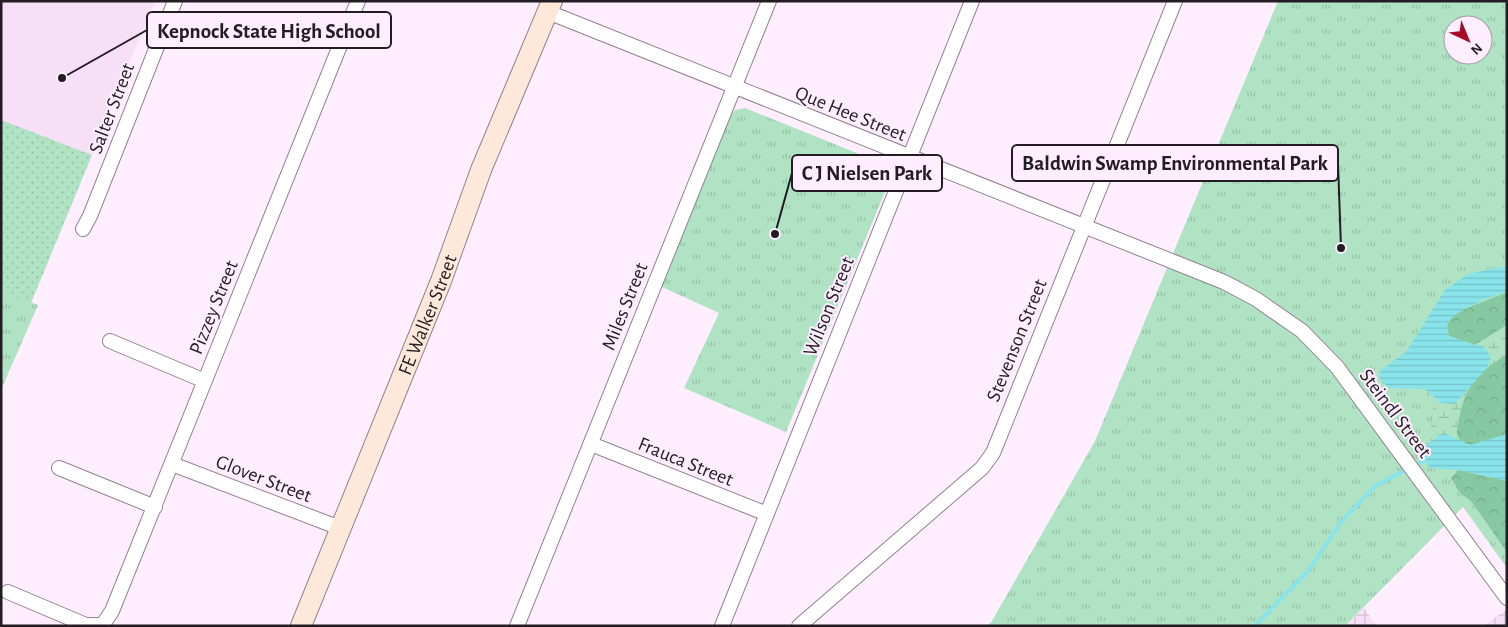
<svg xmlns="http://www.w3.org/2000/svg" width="1508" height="627" viewBox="0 0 1508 627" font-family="'Alegreya Sans',sans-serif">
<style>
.industrial{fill:url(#industrial-grid)}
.built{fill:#f8dff8}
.grass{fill:url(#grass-tufts);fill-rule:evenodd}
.forest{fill:url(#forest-crowns)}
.wetland{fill:url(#wetland-marsh)}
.garden{fill:url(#garden-dots)}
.water{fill:url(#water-rules)}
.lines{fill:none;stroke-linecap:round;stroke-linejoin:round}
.stream{stroke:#88e4ea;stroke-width:4}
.minor-casing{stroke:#928192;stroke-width:16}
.secondary-casing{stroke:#928192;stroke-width:22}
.minor{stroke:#fff;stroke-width:14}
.secondary{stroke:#fee8da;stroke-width:20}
.labels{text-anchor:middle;stroke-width:4;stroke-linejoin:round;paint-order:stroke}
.street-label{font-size:20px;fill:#231c23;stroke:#feeefe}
.leader{fill:none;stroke:#231c23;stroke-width:2}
.callout-dot{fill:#231c23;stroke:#feeefe;stroke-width:2}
.callout{fill:#feeefe;stroke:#231c23;stroke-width:2}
.callout-label{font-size:21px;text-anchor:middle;font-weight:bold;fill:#231c23}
</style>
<defs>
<pattern id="industrial-grid" width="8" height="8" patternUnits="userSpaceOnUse" patternTransform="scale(1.25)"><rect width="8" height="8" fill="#f8dff8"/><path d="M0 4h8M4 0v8" fill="none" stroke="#d4bfd4"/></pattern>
<pattern id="grass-tufts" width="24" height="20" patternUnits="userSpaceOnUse" patternTransform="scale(1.25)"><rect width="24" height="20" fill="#afe3c3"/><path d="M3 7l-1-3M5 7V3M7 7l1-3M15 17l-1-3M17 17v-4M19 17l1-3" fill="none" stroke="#96c2a7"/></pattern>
<pattern id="forest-crowns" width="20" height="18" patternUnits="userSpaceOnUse" patternTransform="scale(1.25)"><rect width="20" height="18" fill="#85c8a1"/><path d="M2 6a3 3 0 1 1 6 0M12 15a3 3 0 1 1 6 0" fill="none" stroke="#73ab8a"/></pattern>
<pattern id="wetland-marsh" width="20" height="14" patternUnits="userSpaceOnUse" patternTransform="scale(1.25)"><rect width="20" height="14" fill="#afe3c3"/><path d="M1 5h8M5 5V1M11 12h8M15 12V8" fill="none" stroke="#96c2a7"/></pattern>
<pattern id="garden-dots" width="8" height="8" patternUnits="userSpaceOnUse" patternTransform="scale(1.25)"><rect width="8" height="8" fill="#afe3c3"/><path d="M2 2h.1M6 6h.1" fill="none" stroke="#96c2a7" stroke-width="1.8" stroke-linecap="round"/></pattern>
<pattern id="water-rules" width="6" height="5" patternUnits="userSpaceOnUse" patternTransform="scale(1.25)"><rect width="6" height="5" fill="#88e4ea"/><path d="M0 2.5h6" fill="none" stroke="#75c3c8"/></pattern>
</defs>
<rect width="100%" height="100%" fill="#feeefe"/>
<path class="industrial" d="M 1364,608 L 1377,626 L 1345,626 Z
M 1507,609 L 1507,626 L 1484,626 Z"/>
<path class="built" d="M 1,1 L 155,1 L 31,303 L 1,291 Z"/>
<path class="grass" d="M 1278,1 L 1507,1 L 1507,568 L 1463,507 L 1345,626 L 987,626 L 992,621 L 1095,441 ZM 1453,25 L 1483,25 L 1483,55 L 1453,55 Z
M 745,108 L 889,166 L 891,171 L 889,182 L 786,432 L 684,388 L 719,313 L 660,286 L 728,119 L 735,110 Z
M 1,291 L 38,305 L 1,390 Z"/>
<path class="forest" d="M 1507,292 L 1507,325 L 1475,345 L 1449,336 L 1447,325 L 1452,316 L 1465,309 Z
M 1507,354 L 1507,434 C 1491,440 1470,452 1456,438 C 1461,398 1469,374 1507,354 Z
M 1458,470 L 1507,481 L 1507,552 L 1471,501 L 1460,493 L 1451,478 Z"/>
<path class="wetland" d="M 1507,325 L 1507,354 L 1487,368 L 1491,357 C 1487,349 1485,346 1475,345 Z
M 1429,392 C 1440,405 1453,410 1464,395 L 1456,432 L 1461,443 L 1456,438 L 1437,438 L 1423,449 C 1432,431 1437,411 1429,392 Z"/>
<path class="garden" d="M 1,120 L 92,155 L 31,303 L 1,291 Z"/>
<path class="water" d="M 1500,267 L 1507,267 L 1507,292 C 1492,295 1452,311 1447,325 L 1449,336 L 1475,345 L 1483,346 L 1491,357 L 1487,368 L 1455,404 L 1441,403 L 1425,389 L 1389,388 L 1379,378 L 1380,371 L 1406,352 L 1445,290 L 1468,274 Z
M 1446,434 L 1470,445 L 1507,434 L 1507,481 L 1458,470 L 1430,468 L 1418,452 L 1440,435 Z"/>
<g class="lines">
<path class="stream" d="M 1255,626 L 1308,571 L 1341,522 L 1375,486 L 1425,460"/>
<defs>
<path id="minor" d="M 548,12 L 1224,282 L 1256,299 L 1302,331 L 1337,367 L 1507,598
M 83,229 L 90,216 L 175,1
M 110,341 L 205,381
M 591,444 L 767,514
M 172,464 L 340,528
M 59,468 L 155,507
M 8,592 L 86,625 L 101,625
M 102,626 L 112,611 L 358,1
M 517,626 L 769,1
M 722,626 L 972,1
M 799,626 L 982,468 L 993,453 L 1175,1"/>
<g id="secondary">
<path id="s1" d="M 301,626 L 441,281 L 481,170 L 552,1"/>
</g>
</defs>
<use href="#minor" class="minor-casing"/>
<use href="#secondary" class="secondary-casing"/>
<use href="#minor" class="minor"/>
<use href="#secondary" class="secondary"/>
</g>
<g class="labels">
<g class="street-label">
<text transform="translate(111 108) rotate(-69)" y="7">Salter Street</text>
<text transform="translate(851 113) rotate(22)" y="7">Que Hee Street</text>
<text transform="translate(624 306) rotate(-68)" y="7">Miles Street</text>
<text transform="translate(828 306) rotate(-68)" y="7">Wilson Street</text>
<text transform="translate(213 307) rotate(-68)" y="7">Pizzey Street</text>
<text dy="7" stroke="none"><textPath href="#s1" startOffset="336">FE Walker Street</textPath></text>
<text transform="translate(1016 340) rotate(-68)" y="7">Stevenson Street</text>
<text transform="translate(1396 413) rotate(53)" y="7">Steindl Street</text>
<text transform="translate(686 461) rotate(22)" y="7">Frauca Street</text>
<text transform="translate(264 478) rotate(21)" y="7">Glover Street</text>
</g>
</g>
<path class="leader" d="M62 78L147 30M1341 248L1338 163M775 234L792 173"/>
<g class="callout-dot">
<circle cx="62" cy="78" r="5"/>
<circle cx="1341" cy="248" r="5"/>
<circle cx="775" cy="234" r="5"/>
</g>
<g class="callout">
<rect x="147" y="12" width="244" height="36" rx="5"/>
<rect x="1012" y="145" width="326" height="36" rx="5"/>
<rect x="792" y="155" width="150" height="36" rx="5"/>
</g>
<g class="callout-label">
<text x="269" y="38">Kepnock State High School</text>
<text x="1175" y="170">Baldwin Swamp Environmental Park</text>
<text x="867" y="180">C J Nielsen Park</text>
</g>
<rect width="1508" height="627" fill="none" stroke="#231c23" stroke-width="5"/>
<g transform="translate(1468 40) rotate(136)"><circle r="24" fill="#feeefe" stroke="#a69aa6"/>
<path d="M0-4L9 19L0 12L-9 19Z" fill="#a60c2a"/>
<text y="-8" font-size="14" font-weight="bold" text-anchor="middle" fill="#231c23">N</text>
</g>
</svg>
